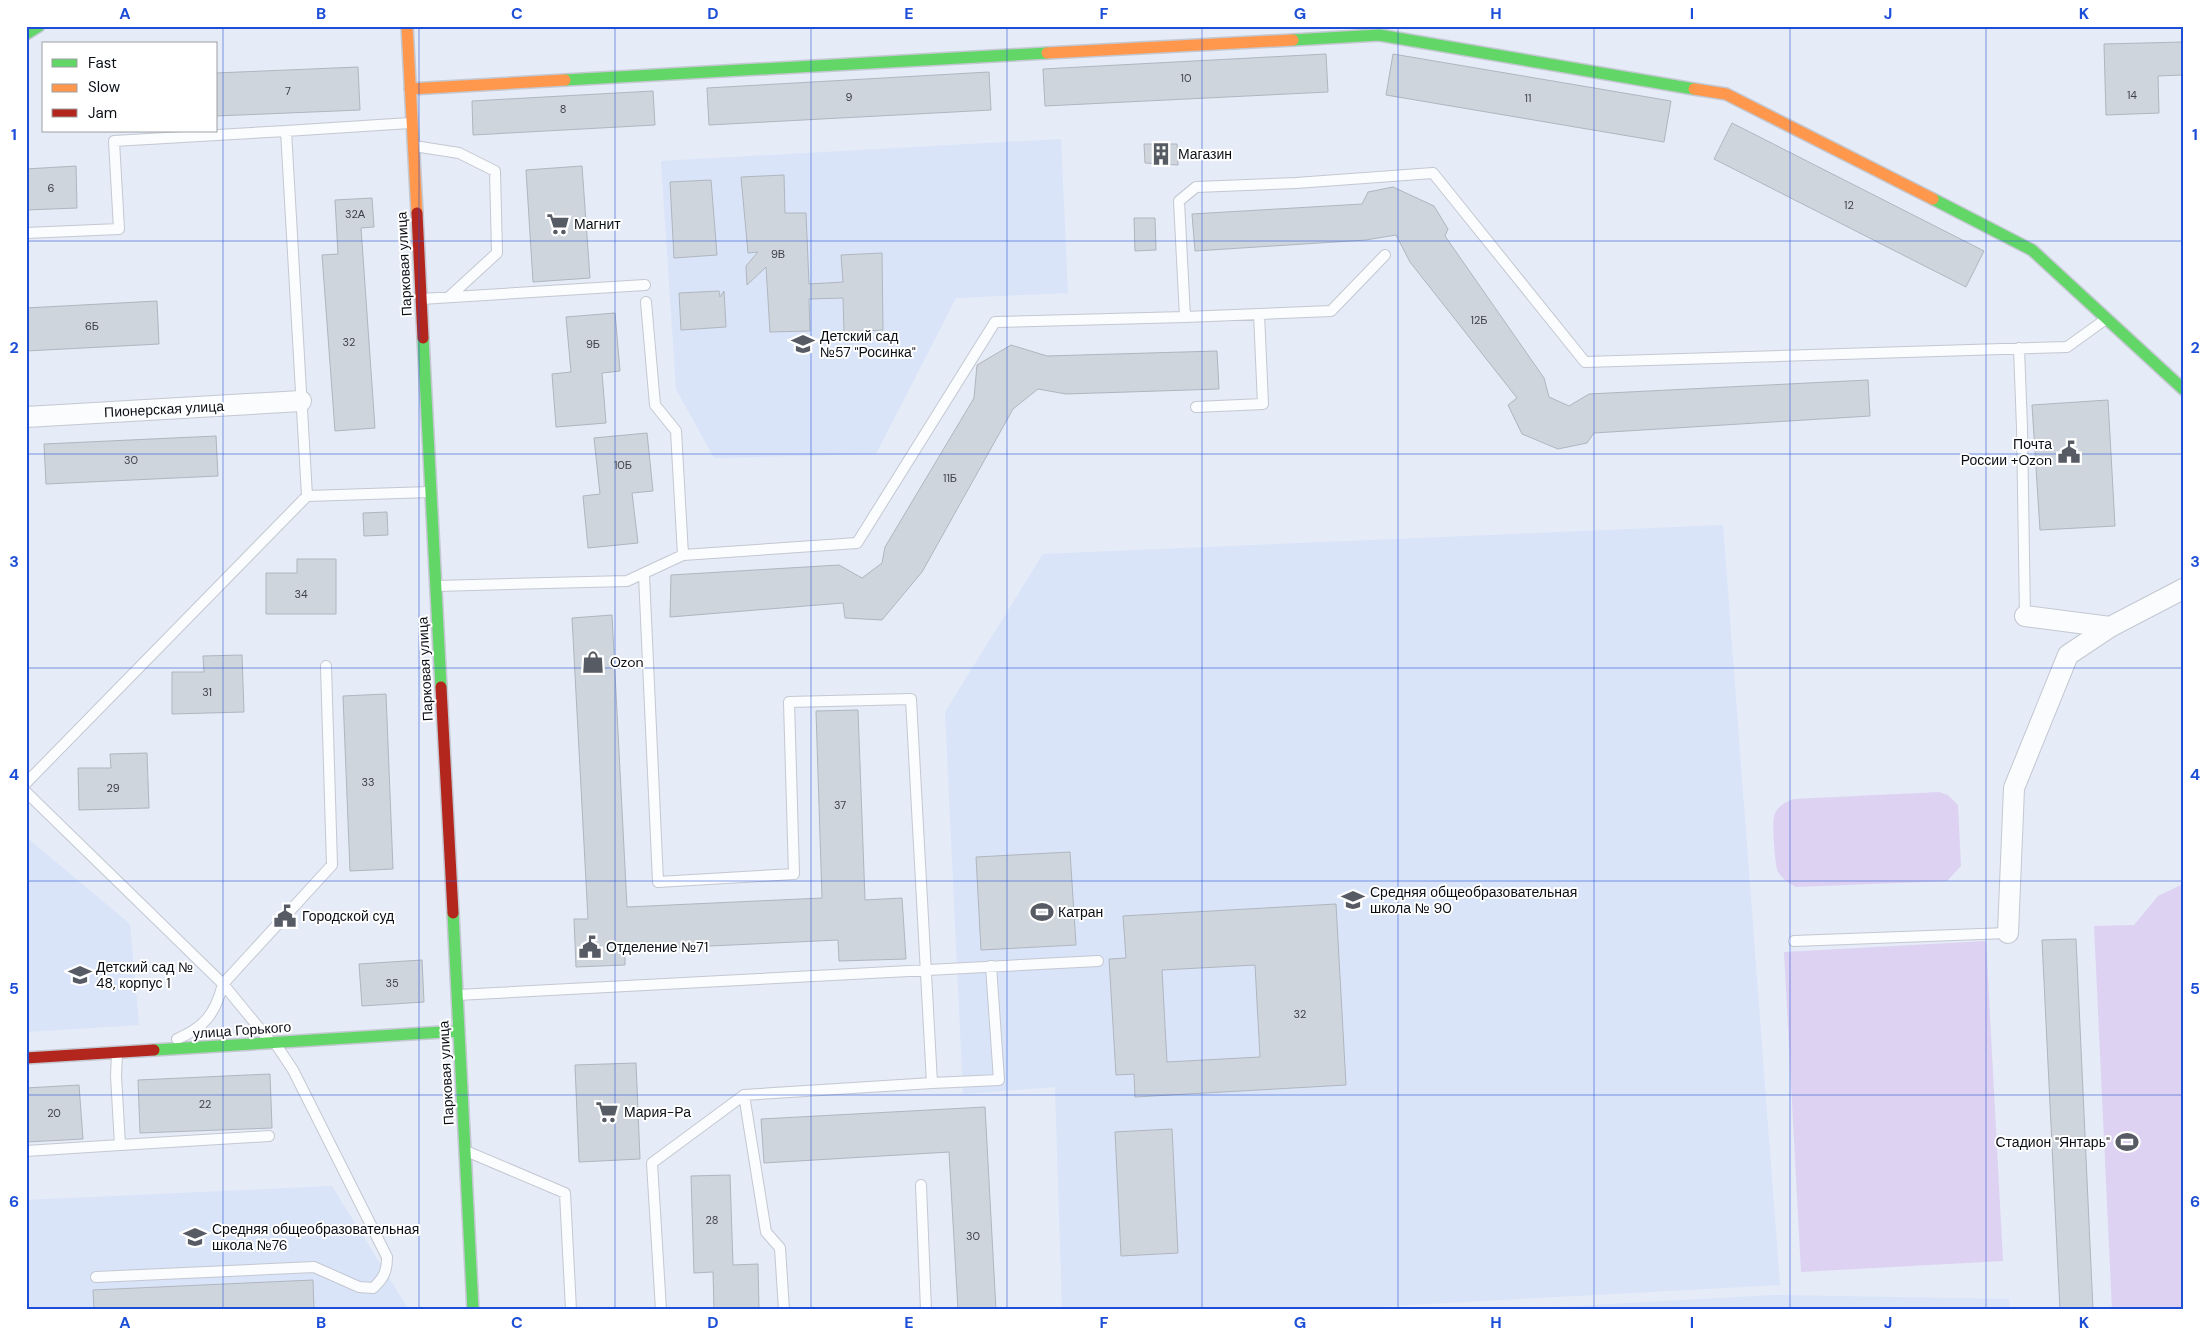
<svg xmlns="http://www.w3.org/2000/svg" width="2209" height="1336" viewBox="0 0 2209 1336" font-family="'DM Sans',sans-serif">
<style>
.built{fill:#d9e4f9}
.pitch{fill:#ddd2f2}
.building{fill:#cfd5dd;stroke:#afb6be;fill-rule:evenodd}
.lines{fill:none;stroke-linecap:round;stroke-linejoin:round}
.lane-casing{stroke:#c3c8d1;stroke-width:12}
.street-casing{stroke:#c3c8d1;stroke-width:22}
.fast-casing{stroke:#c3c8d1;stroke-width:14}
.slow-casing{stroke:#c3c8d1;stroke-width:14}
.jam-casing{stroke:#c3c8d1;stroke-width:14}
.lane{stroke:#fbfcfe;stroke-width:10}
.street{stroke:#fbfcfe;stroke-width:20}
.fast{stroke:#63d668;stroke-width:11}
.slow{stroke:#ff974d;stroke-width:11}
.jam{stroke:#b3261e;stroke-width:11}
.grid{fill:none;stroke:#1d4ed8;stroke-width:1;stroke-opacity:0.55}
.labels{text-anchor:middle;stroke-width:4;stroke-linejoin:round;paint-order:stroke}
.number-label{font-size:11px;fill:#3d4249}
.poi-label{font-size:14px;fill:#0a0e15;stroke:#fff;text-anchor:start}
.street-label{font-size:14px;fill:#0a0e15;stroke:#fff}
.neatline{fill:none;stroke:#1d4ed8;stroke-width:2}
.grid-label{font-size:16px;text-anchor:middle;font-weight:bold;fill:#1d4ed8}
</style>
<rect width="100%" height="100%" fill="#e5ebf7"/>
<path class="built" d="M 1061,139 L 1068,293 L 956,298 L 876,454 L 714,458 L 676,389 L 661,161 Z
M 1723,525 L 1780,1285 L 1316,1310 L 1062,1310 L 1055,1087 L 963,1094 L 945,712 L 1043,554 Z
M 26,837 L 130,924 L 139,1025 L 26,1032 Z
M 332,1186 L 409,1310 L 26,1310 L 26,1200 Z
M 1774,1295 L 2009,1299 L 2010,1310 L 1502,1310 Z"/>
<path class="pitch" d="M 1939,792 L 1948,795 L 1958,805 L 1961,866 L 1947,881 L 1796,887 C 1788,883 1783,879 1778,872 C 1775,866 1772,824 1774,817 C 1776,807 1785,802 1794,799 Z
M 2183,884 L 2183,1310 L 2112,1310 L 2094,926 L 2134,925 L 2158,896 Z
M 1986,941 L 2003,1261 L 1801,1272 L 1784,952 Z"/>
<path class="building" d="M 2183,42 L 2183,75 L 2158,76 L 2159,113 L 2106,115 L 2104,44 Z
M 1326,54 L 1328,92 L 1045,106 L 1043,69 Z
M 1393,54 L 1671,101 L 1664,142 L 1386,95 Z
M 358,67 L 360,110 L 216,116 L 216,73 Z
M 989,72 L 991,110 L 709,125 L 707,88 Z
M 653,91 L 655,125 L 473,135 L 472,101 Z
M 1732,123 L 1984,251 L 1966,287 L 1714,159 Z
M 1144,144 L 1177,144 L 1178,165 L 1145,163 Z
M 76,166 L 77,208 L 26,210 L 26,169 Z
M 582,166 L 590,278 L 533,282 L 526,170 Z
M 784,175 L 785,213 L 806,213 L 809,284 L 843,282 L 841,255 L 882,253 L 883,330 L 844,332 L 843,298 L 809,299 L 810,331 L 770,332 L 766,267 L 747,285 L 746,266 L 758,252 L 748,253 L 741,177 Z
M 711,180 L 717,255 L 674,258 L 670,182 Z
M 1393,187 L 1434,206 L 1448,229 L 1445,236 L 1544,378 L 1549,397 L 1569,406 L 1589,394 L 1868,380 L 1870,416 L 1594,433 L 1587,443 L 1558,449 L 1522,434 L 1508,405 L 1517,398 L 1410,262 L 1396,235 L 1366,240 L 1195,251 L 1192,214 L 1362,204 L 1368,192 Z
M 372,198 L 374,227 L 361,228 L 375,428 L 335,431 L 322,255 L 338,254 L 335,200 Z
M 1134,218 L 1155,218 L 1156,250 L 1135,251 Z
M 719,291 L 720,297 L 724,291 L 726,327 L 681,330 L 679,293 Z
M 157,301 L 159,344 L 26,351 L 26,308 Z
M 615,313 L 620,371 L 602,373 L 606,423 L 556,427 L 552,374 L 571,372 L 566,317 Z
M 1011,345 L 1047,356 L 1217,351 L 1219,389 L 1066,394 L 1038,389 L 1013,409 L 922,572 L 882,620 L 845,618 L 843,603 L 670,617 L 671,575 L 839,565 L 862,578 L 882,563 L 885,547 L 974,398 L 977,365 Z
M 2108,400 L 2115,526 L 2040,530 L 2032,405 Z
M 647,433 L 653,491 L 632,493 L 638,543 L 588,548 L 583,496 L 600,494 L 594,438 Z
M 216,436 L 218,476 L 46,484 L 44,444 Z
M 387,512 L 388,535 L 364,536 L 363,513 Z
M 297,559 L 336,559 L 336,614 L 266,614 L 266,573 L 297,573 Z
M 612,615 L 627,907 L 822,898 L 816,711 L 858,710 L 865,900 L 902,898 L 906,959 L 839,961 L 838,940 L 625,950 L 625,965 L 576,967 L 574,919 L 588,919 L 572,618 Z
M 242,655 L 244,712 L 172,714 L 172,672 L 204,672 L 203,656 Z
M 386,694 L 393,869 L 350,871 L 343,696 Z
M 147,753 L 149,808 L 79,810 L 78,768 L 111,768 L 110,754 Z
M 1070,852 L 1076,945 L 981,950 L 976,857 Z
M 1336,904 L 1346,1085 L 1135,1097 L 1134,1074 L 1116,1075 L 1109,959 L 1126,958 L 1123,916 ZM 1255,965 L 1260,1057 L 1167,1062 L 1162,970 Z
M 2076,939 L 2093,1310 L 2060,1310 L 2042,940 Z
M 422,960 L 424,1002 L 362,1006 L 359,964 Z
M 636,1063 L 640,1159 L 579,1162 L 575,1065 Z
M 270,1074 L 272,1128 L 140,1133 L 138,1080 Z
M 79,1085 L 83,1139 L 26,1142 L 26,1088 Z
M 985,1107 L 996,1310 L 958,1310 L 949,1152 L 764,1163 L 761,1119 Z
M 1172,1129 L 1178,1253 L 1121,1256 L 1115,1132 Z
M 730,1175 L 733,1265 L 758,1264 L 759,1310 L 714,1310 L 713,1272 L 694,1273 L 691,1176 Z
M 313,1280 L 314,1310 L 94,1310 L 93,1290 Z"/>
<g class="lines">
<defs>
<path id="lane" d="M 410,123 L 286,131 L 307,496 L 430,492
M 414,146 L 459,153 L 495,171 L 497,253 L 449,297
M 26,233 L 119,229 L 114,141 L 286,131
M 421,299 L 645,285
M 646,302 L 655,405 L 676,431 L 683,555
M 1185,317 L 1331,311 L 1385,255
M 2019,348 L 2022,428 L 2025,616
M 1196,407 L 1263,404 L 1259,314
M 644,575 L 658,882 L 794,874 L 789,702 L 911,699 L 932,1083 L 999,1080 L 991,966
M 436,586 L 627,581 L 683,555 L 857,543 L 995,322 L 1185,317 L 1179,201 L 1196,187 L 1296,183 L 1433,173 L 1585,362 L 2067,347 L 2106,319
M 26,783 L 307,496
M 26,792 L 223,984 L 269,1040
M 1794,941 L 2008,933
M 457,995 L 1098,961
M 177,1039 C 205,1027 215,1014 223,984 L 332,865 L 326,666
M 120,1145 L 269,1136
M 26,1151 L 120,1145 L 116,1076 L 117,1053
M 466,1151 L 565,1193 L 571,1310
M 921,1185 L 926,1310
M 96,1277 L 314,1267 L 359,1287 L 373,1288 C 384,1278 387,1271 387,1257 L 293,1070 L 277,1046
M 661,1310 L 652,1163 L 744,1095
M 784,1310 L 780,1248 L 766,1232 L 744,1095 L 932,1083"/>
<path id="street" d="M 26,417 L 301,401
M 2025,616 L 2110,627
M 2008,933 L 2014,788 L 2068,655 L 2110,627 L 2183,589"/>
<path id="fast" d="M 26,34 L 39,26
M 1293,40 L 1379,35 L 1694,89
M 565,80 L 1047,53
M 1933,199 L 2032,250 L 2183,389
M 423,338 L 441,687
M 453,913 L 473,1310
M 154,1050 L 459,1031"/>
<path id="slow" d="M 407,26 L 417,213
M 1047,53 L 1293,40
M 410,89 L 565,80
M 1694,89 L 1726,94 L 1933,199"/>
<path id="jam" d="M 417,213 L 423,338
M 441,687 L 453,913
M 26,1058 L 154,1050"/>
</defs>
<use href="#lane" class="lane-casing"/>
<use href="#street" class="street-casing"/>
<use href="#fast" class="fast-casing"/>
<use href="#slow" class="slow-casing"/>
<use href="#jam" class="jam-casing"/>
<use href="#lane" class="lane"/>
<use href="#street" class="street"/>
<use href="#fast" class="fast"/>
<use href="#slow" class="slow"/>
<use href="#jam" class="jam"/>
</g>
<path class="grid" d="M 223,26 L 223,1310M 419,26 L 419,1310M 615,26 L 615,1310M 811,26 L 811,1310M 1007,26 L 1007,1310M 1202,26 L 1202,1310M 1398,26 L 1398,1310M 1594,26 L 1594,1310M 1790,26 L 1790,1310M 1986,26 L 1986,1310M 26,241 L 2183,241M 26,454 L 2183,454M 26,668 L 2183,668M 26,881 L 2183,881M 26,1095 L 2183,1095"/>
<defs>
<symbol id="building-bare" viewBox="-9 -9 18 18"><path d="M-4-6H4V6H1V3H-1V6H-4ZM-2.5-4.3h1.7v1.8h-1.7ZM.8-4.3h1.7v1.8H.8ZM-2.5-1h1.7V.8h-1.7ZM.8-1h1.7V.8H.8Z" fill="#575b64" stroke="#fff" stroke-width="2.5" paint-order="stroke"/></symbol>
<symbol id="supermarket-bare" viewBox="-9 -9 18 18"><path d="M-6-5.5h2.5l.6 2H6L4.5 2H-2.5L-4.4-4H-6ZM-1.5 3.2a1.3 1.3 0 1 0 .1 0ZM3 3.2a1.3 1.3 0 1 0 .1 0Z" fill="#575b64" stroke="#fff" stroke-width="2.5" paint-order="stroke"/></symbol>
<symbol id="school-bare" viewBox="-9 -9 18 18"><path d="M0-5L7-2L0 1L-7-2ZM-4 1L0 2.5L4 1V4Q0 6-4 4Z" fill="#575b64" stroke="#fff" stroke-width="2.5" paint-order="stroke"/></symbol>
<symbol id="civic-bare" viewBox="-9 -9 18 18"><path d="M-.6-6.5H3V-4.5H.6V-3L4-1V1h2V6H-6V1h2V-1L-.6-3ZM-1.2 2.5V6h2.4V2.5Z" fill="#575b64" stroke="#fff" stroke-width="2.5" paint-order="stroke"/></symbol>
<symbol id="shop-bare" viewBox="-9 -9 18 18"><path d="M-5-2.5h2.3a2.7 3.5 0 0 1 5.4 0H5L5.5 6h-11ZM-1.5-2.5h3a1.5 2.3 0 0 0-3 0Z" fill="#575b64" stroke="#fff" stroke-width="2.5" paint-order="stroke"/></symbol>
<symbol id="stadium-bare" viewBox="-9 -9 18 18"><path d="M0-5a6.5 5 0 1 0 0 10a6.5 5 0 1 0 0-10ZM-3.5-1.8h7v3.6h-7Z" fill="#575b64" stroke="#fff" stroke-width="2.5" paint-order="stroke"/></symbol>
</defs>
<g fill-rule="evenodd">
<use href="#building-bare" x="1145" y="138" width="32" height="32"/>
<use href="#supermarket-bare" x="542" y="208" width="32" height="32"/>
<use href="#school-bare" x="787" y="328" width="32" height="32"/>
<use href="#civic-bare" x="2053" y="436" width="32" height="32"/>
<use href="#shop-bare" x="577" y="646" width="32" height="32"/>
<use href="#school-bare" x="1337" y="884" width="32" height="32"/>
<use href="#stadium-bare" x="1026" y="896" width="32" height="32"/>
<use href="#civic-bare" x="269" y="900" width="32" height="32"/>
<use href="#civic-bare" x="574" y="931" width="32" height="32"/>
<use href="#school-bare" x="64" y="959" width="32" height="32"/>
<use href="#supermarket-bare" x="591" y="1096" width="32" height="32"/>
<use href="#stadium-bare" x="2111" y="1126" width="32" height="32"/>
<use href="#school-bare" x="179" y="1221" width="32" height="32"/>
</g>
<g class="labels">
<g class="number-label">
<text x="1186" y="82">10</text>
<text x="288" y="95">7</text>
<text x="2132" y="99">14</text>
<text x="849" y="101">9</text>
<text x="1528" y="102">11</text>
<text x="563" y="113">8</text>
<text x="51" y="192">6</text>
<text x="1849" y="209">12</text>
<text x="355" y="218">32А</text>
<text x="778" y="258">9В</text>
<text x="1479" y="324">12Б</text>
<text x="92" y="330">6Б</text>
<text x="349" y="346">32</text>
<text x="593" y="348">9Б</text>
<text x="131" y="464">30</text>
<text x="623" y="469">10Б</text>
<text x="950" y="482">11Б</text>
<text x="301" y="598">34</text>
<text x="207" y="696">31</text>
<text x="368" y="786">33</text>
<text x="113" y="792">29</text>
<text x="840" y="809">37</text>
<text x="392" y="987">35</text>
<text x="1300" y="1018">32</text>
<text x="205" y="1108">22</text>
<text x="54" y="1117">20</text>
<text x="712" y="1224">28</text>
<text x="973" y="1240">30</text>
</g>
<g class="poi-label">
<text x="1178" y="159">Магазин</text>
<text x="574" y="229">Магнит</text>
<text x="820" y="341">Детский сад<tspan x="820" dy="16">№57 "Росинка"</tspan></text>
<text x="2052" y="449" text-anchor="end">Почта<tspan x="2052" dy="16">России +Ozon</tspan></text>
<text x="610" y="667">Ozon</text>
<text x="1370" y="897">Средняя общеобразовательная<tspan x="1370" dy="16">школа № 90</tspan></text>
<text x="1058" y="917">Катран</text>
<text x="302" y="921">Городской суд</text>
<text x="606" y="952">Отделение №71</text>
<text x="96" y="972">Детский сад №<tspan x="96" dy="16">48, корпус 1</tspan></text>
<text x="624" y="1117">Мария-Ра</text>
<text x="2110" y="1147" text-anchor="end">Стадион "Янтарь"</text>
<text x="212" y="1234">Средняя общеобразовательная<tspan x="212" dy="16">школа №76</tspan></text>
</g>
<g class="street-label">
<text transform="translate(404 264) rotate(-93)" y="5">Парковая улица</text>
<text transform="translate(164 409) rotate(-3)" y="5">Пионерская улица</text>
<text transform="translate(425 669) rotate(-93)" y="5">Парковая улица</text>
<text transform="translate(242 1030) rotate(-4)" y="5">улица Горького</text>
<text transform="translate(446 1073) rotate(-93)" y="5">Парковая улица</text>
</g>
</g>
<rect width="2209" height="1336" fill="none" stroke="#ffffff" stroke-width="55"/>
<rect x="42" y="42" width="175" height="90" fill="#ffffff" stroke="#9d9fa1"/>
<rect x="52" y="59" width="25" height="8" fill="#63d668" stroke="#9d9fa1"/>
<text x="88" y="68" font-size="15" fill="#0a0e15">Fast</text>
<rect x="52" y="84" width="25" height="8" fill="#ff974d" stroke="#9d9fa1"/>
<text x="88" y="92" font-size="15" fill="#0a0e15">Slow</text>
<rect x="52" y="109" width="25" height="8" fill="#b3261e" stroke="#9d9fa1"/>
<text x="88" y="118" font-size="15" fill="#0a0e15">Jam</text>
<rect x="28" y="28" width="2154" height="1280" class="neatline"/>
<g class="grid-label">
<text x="125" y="19">A</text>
<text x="321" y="19">B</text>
<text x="517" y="19">C</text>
<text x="713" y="19">D</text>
<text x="909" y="19">E</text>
<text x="1104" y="19">F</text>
<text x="1300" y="19">G</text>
<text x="1496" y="19">H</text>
<text x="1692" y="19">I</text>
<text x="1888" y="19">J</text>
<text x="2084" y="19">K</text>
<text x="14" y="140">1</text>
<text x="2195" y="140">1</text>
<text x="14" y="353">2</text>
<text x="2195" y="353">2</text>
<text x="14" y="567">3</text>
<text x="2195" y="567">3</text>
<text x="14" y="780">4</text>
<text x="2195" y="780">4</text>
<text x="14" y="994">5</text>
<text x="2195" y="994">5</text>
<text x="14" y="1207">6</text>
<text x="2195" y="1207">6</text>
<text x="125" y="1328">A</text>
<text x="321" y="1328">B</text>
<text x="517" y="1328">C</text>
<text x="713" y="1328">D</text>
<text x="909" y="1328">E</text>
<text x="1104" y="1328">F</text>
<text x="1300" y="1328">G</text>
<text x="1496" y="1328">H</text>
<text x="1692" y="1328">I</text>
<text x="1888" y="1328">J</text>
<text x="2084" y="1328">K</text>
</g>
</svg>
